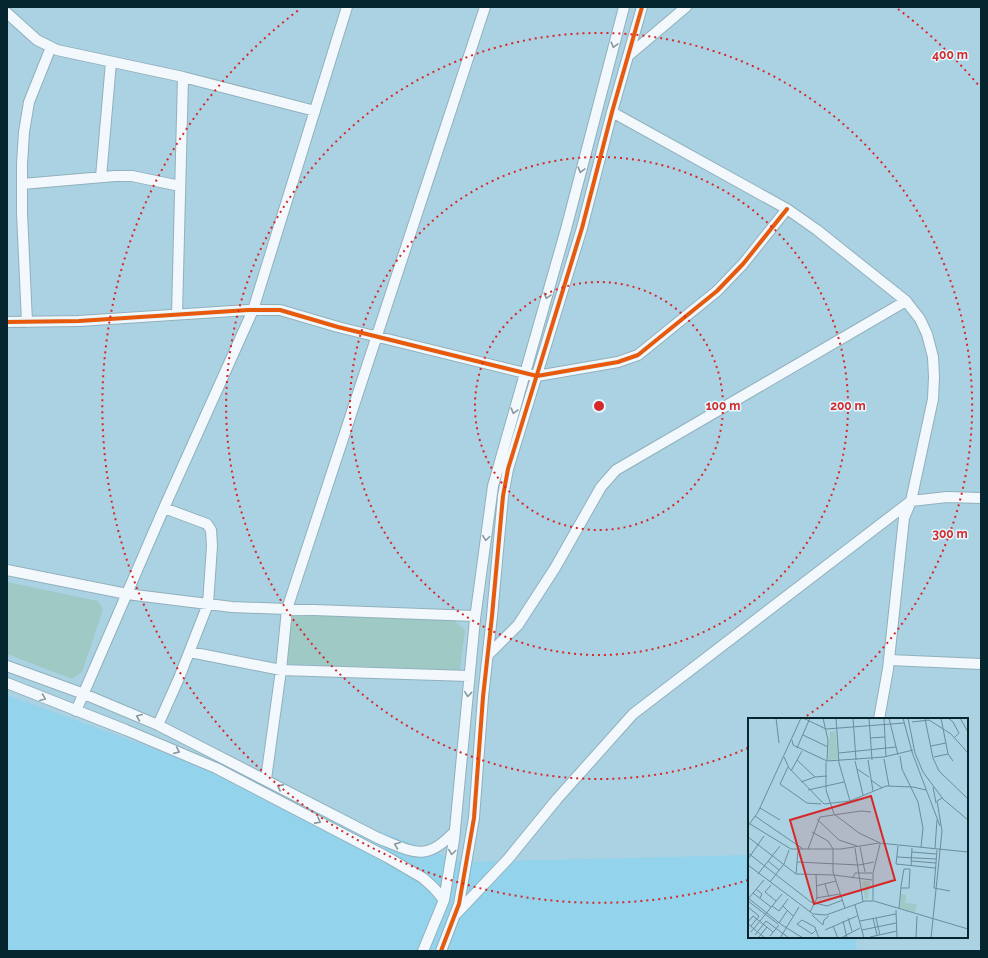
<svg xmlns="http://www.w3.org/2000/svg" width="988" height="958" viewBox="0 0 988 958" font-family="Raleway,sans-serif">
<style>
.built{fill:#93d3eb}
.green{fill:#9ec9c4}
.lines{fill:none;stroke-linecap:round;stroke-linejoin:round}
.minor-casing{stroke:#91b0bd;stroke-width:12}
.minor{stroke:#f2f8fb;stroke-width:10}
.cycleway-casing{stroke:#e1f6fe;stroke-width:6}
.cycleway{stroke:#e8590c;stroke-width:4}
.oneway{stroke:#87999f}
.ring{fill:none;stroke:#d62828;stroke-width:2;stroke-dasharray:2 4}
.inset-road{fill:none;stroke:#698d9a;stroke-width:1}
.view{fill:#d62828;fill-opacity:0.15;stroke:#d62828;stroke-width:2}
.inset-edge{fill:none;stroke:#05252f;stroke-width:2}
.centre{fill:#d62828;stroke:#e1f6fe;stroke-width:2}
.ring-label{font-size:12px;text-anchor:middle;font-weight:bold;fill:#d62828;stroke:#e1f6fe;stroke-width:3;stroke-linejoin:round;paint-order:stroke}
</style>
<rect width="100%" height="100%" fill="#abd2e2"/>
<path class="built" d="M 7,695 L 463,862 L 749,855 L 749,937 L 855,937 L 857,951 L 7,951 Z"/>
<path class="green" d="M 7,582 L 98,601 L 103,610 L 82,672 L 72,679 L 7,654 Z
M 290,614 L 452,619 L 465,630 L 460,670 L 288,664 Z"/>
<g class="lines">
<defs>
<path id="minor" d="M 7,13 L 37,40 L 57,50 L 183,77 L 315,111
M 628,56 L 686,7
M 612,112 L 787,209 L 817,230 L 906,301 L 920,319 L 927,334 L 933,357 L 934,377 L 933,399 L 911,501 L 904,518 L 888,669 L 879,719
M 101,177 L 111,62
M 22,184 L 115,176 L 132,176 L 180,186
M 177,314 L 183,77
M 7,322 L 79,321 L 248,310 L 280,310 L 338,327 L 537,376 L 618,362 L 638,355 L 717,291 L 743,264 L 787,209
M 27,322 L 22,213 L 22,164 L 24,132 L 29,102 L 51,47
M 7,570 L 127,594 L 232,607 L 475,616
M 190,652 L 281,670 L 469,676
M 488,655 L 518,625 L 555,568 L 601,487 L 616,470 L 906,301
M 889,660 L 981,664
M 7,666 L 84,694 L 158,725 L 378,838 C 413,852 426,863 455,831
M 7,683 L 126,730 L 216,768 L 387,857 L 423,878 L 434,888 L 444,900
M 76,711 L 164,508 L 253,310 L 347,7
M 158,725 L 179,678 L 208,604 L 212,546 L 211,530 L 207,524 L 164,508
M 266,779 L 281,670 L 287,609 L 485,7
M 457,913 L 508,859 L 557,799 L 633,714 L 911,501 L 947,497 L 981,498
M 423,951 L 444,900 L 454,840 L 475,619 L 493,486 L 566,229 L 624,7
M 441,951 L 459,904 L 474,818 L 483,697 L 492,616 L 503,496 L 508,469 L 582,228 L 612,112 L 642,7"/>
</defs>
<use href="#minor" class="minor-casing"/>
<use href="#minor" class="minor"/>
<defs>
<path id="cycleway" d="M 7,322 L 79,321 L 248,310 L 280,310 L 338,327 L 537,376 L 618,362 L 638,355 L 717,291 L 743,264 L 787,209
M 441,951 L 459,904 L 474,818 L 483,697 L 492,616 L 503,496 L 508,469 L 582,228 L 612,112 L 642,7"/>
</defs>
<use href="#cycleway" class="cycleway-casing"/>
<use href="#cycleway" class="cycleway"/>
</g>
<defs><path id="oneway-chevron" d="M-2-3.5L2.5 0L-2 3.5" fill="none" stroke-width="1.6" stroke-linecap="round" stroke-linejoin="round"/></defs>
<g class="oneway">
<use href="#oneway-chevron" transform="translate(614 45) rotate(105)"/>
<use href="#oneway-chevron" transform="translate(581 170) rotate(105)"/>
<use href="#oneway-chevron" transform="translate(547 296) rotate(106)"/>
<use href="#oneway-chevron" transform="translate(514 411) rotate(106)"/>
<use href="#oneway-chevron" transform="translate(486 538) rotate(98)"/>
<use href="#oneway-chevron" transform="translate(468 694) rotate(96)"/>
<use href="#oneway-chevron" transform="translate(43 698) rotate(22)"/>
<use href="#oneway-chevron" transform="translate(139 717) rotate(-157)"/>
<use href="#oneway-chevron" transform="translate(177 751) rotate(24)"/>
<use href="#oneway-chevron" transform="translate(280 787) rotate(-152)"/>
<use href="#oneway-chevron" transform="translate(318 821) rotate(28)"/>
<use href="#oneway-chevron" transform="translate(397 845) rotate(-158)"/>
<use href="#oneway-chevron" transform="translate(452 852) rotate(98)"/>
</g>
<g class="ring">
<circle cx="599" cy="406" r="124"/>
<circle cx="599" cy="406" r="249"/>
<path d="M748 748A373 373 0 1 1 802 719"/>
<path d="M748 880A497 497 0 0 1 300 9M898 9A497 497 0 0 1 980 87"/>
</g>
<g transform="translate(748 718)">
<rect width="220" height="220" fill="#abd2e2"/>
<path d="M 87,13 L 90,41 L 80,42 L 82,14 ZM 114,163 L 122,163 L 120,180 L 117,181 ZM 153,176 L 158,177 L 157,185 L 169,186 L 167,194 L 152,190 Z" fill="#9ec9c4"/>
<path class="inset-road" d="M 28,0 L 31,25M 55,0 L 78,11 L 156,5M 75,0 L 80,22 L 79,43M 88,0 L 91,45 L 102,83M 105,0 L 108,42M 121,0 L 124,42M 136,0 L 138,39M 141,0 L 150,37M 155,0 L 164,34 L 192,108M 160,0 L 167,35 L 175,54 L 195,81 L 220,102M 193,0 L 200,36 L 205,43M 200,0 L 205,4 L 211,15 L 207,19M 212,0 L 220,14M 177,1 L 185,40 L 191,53 L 220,81M 164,4 L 181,2 L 203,16 L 220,35M 55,17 L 80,29M 122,20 L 137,19M 44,22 L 45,27 L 79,43 L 136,39 L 165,32M 183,28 L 198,25M 49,30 L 62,0M 91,35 L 148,29M 152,38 L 154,51 L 170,84 L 175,110 L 173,129M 36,39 L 41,50 L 76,86 L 102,83 L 138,68 L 165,69 L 178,72M 186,39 L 200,36M 136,41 L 141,68M 49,42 L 67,59 L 79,58M 120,42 L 125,73M 107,43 L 115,77M 78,44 L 78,72 L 86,96 L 111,115 L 132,125M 40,49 L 32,66 L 59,85 L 73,86M 109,51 L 121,59M 43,53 L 54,33M 123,62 L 134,70M 53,64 L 67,59M 185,69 L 188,85M 60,72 L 96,64M 12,90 L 32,102M 7,98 L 55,131M 69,101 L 91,122 L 109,128M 2,106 L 43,131 L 93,131 L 131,125 L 220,134M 0,108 L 10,94 L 53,0M 64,114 L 80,123 L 85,131 L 85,154 L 97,190M 0,119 L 48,156 L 86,157 L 124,162M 150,128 L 148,146 L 187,150M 112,129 L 117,154M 107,130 L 115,184M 187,130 L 189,102M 60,131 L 72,99 L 113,93 L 123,94M 189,132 L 186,170 L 202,173M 164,134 L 188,136M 0,135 L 63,184 L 79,188 L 95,182M 149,139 L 188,141M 0,141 L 16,118M 20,143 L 31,152M 163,143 L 188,145M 49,144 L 111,147 L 126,144M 0,147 L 65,196 L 78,197 L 117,183 L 126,183 L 220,211M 163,148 L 164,130M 10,156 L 32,128M 48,156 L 50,133M 105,159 L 107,155 L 124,155M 22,164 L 36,146 L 41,132M 77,166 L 81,179M 23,167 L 17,174 L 28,183M 68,168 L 88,163M 8,171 L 14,176 L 12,180M 5,175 L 23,189M 0,180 L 34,207 L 55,220M 68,180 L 92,176M 0,181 L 16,162M 125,182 L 125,155 L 132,126M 0,183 L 30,206M 107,187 L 116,220M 24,188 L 31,193 L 40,181M 35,188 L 45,198M 0,189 L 11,198 L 3,208M 151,190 L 153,170 L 153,168 L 156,151 L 162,151 L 161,170 L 153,170M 148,192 L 149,220M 62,194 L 69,180 L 68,156M 64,197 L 75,207 L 76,202 L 81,198M 100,200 L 104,213M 125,200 L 129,217M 128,200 L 132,217M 95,203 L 99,220M 112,203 L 148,196M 0,204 L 5,198 L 25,214M 31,205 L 39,193M 0,206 L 17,220M 85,208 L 90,220M 68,212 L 64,216 L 49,206 L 54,202 L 65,208 L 67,209 L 68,212 L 71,220M 77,212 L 109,198M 114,212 L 148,205M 3,214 L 34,176M 7,217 L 18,203 L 41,220M 22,218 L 31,207M 122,219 L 149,213M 10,220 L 19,209M 32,220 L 51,189M 93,220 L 112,210M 168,220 L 169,198M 183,220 L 194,113 L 189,83 L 194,80"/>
<path class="view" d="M 123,78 L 147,162 L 66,186 L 42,102 Z"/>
<rect width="220" height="220" class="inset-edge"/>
</g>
<circle cx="599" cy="406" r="6" class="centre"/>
<g class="ring-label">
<text x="950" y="59">400 m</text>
<text x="723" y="410">100 m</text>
<text x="848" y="410">200 m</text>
<text x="950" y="538">300 m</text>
</g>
<rect width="988" height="958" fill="none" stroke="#05252f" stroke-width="16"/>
</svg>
